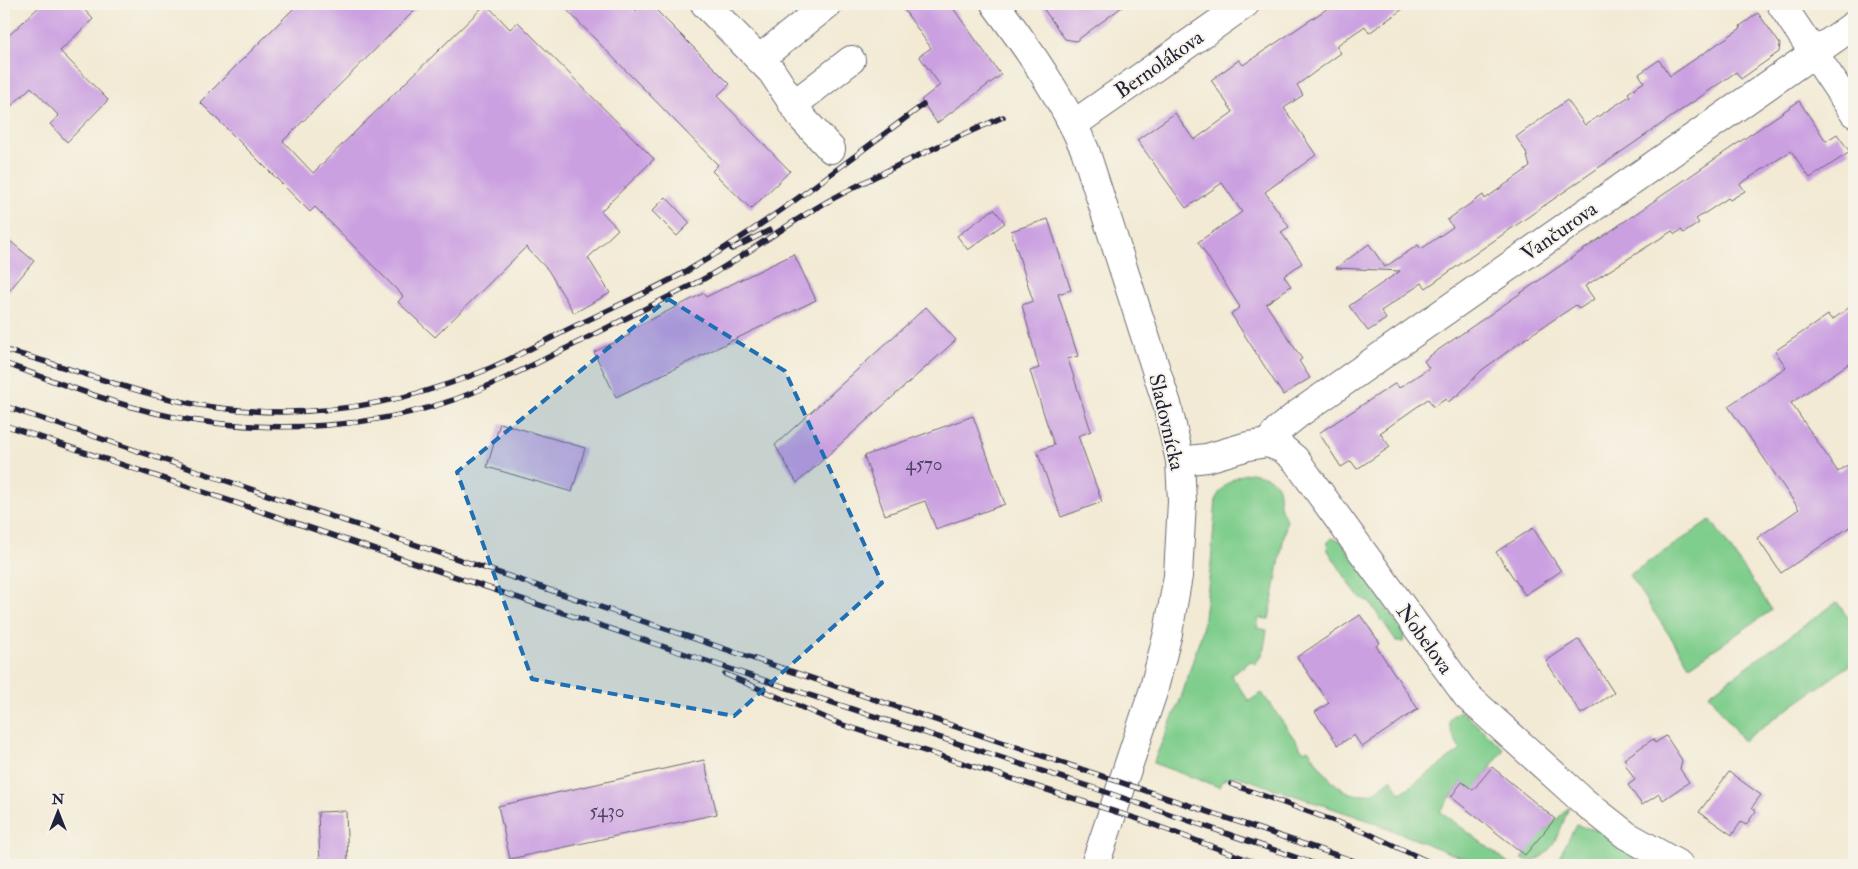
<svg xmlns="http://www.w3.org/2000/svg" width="1858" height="869" viewBox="0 0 1858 869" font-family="'IM FELL Double Pica',serif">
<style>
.green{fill:#80ce8d;stroke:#517864}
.building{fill:#cba0e1}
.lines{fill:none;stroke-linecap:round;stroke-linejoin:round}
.minor-casing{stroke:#6b6871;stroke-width:30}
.minor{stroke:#fff;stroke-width:28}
.rail-casing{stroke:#22223b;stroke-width:5.5}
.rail{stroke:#f7f3e8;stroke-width:4;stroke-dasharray:11;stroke-linecap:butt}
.marked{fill:#1f6fb2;fill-opacity:0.2;stroke:#1f6fb2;stroke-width:4;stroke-dasharray:10 6;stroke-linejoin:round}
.labels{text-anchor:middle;stroke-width:4;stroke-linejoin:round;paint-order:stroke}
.number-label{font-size:19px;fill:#4c4264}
.street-label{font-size:21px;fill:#22223b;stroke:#f7f3e8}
</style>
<rect width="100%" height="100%" fill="#f7f3e8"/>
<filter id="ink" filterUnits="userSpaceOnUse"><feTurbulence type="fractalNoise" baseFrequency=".02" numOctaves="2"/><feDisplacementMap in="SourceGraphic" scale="10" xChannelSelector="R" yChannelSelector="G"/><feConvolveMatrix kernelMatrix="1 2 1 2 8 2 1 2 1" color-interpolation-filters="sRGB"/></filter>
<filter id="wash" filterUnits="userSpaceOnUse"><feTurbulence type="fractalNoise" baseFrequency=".0096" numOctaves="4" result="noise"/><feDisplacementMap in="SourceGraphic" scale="20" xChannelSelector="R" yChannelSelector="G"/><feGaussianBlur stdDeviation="1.12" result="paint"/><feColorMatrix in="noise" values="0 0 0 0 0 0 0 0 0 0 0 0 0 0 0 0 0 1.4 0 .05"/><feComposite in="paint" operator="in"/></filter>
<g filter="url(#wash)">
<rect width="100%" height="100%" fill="#f2ead4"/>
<path class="green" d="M 1251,473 C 1295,480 1269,499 1287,519 L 1269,619 L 1259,618 L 1257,628 L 1267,630 L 1263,653 L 1255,664 L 1251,661 L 1231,675 L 1249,701 L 1262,693 L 1303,751 L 1308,749 C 1322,769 1341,803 1372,793 C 1378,791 1385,783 1391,779 L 1401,793 L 1461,750 C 1454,738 1439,718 1461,711 L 1504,749 L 1480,782 L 1543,833 L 1569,807 C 1561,827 1550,869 1521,859 L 1536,840 L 1462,782 L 1440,811 L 1511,865 L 1480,865 L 1367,820 L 1237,776 C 1228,778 1222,778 1219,787 L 1153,763 L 1181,698 L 1202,632 L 1211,564 L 1216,498 C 1224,484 1235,475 1251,473 Z
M 1711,520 L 1772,610 L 1690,666 L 1629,575 Z
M 1332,538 L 1341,541 L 1404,634 L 1403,642 L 1397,642 L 1370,603 L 1357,595 L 1327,549 L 1328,542 Z
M 1837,602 L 1854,626 L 1854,662 L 1743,741 L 1709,694 Z
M 1576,825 L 1603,832 L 1657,865 L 1555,865 Z"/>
<g id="blocks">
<path class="building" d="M 42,4 L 79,4 L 93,19 L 60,51 L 108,100 L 67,142 L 50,124 L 59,116 L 31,87 L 4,113 L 4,40 Z
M 298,4 L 421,4 L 283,141 L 313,173 L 486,4 L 510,29 L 518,22 L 654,159 L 601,211 L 618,229 L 588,258 L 610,293 L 574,313 L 548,270 L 526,247 L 435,337 L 398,302 L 403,296 L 315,207 L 310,212 L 200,102 Z
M 561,4 L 627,4 L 634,12 L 643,4 L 650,4 L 730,84 L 717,96 L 790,171 L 751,209 L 712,171 L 718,165 Z
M 900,4 L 950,4 L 1001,75 L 937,123 L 921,100 L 940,85 L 919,56 L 931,48 Z
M 1040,4 L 1126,4 L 1076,41 L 1065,39 Z
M 1334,4 L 1410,4 L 1369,33 L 1365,26 L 1336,46 L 1341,53 L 1297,85 L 1303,95 L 1284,108 L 1316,155 L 1265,192 L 1289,227 L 1281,232 L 1302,263 L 1284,276 L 1291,286 L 1266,304 L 1302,359 L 1299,361 L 1310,378 L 1283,395 L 1231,314 L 1240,307 L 1198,242 L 1242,212 L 1222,183 L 1186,208 L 1137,140 L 1175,113 L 1194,140 L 1233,112 L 1211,80 L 1239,60 L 1243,65 Z
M 1758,13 L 1780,44 L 1779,52 L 1741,79 L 1736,72 L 1426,288 L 1422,283 L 1381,311 L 1386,319 L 1368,331 L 1349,306 L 1400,271 L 1336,268 L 1369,244 L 1385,267 L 1418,245 L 1421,249 L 1453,227 L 1447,220 L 1483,195 L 1485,199 L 1530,167 L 1526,152 L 1516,137 L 1567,100 L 1585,125 L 1630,96 L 1628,93 L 1644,82 L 1639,74 L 1659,60 L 1670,76 L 1741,28 L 1740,26 Z
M 1799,101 L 1826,141 L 1837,134 L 1850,152 L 1810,178 L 1791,151 L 1740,184 L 1745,191 L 1730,200 L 1728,198 L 1696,219 L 1699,223 L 1684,233 L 1681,230 L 1675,234 L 1672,231 L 1585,286 L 1594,299 L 1579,309 L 1576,305 L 1532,334 L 1482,370 L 1458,395 L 1448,402 L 1446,399 L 1433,407 L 1428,399 L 1380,433 L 1390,447 L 1357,469 L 1351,461 L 1341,467 L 1319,433 L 1396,383 L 1399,388 L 1429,368 L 1424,361 L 1431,355 Z
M 666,197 L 690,223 L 677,236 L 652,211 Z
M 994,209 L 1005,223 L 968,250 L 957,236 Z
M 1048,219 L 1071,290 L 1058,294 L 1078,356 L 1068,359 L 1091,431 L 1078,436 L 1102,502 L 1061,517 L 1037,451 L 1054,445 L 1030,371 L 1039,368 L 1022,305 L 1033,301 L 1011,231 Z
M 4,236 L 34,261 L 4,297 Z
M 794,254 L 816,300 L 616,397 L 594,352 L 630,335 L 628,331 L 704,293 L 706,297 L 738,281 Z
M 1854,304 L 1854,360 L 1791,403 L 1838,472 L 1854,460 L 1854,524 L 1781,573 L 1757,538 L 1799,509 L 1728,406 L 1786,367 L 1775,351 L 1828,315 L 1832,320 Z
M 926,307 L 956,340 L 797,483 L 775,445 Z
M 973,416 L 1005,504 L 936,529 L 925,501 L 885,515 L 864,456 Z
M 500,423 L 585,448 L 572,492 L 487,467 Z
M 1533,528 L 1561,571 L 1525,595 L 1496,552 Z
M 1360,615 L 1380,643 L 1376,646 L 1418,709 L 1362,747 L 1354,735 L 1338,745 L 1315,712 L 1329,703 L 1297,657 Z
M 1579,639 L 1614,693 L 1581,714 L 1546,661 Z
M 1666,736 L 1682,760 L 1680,769 L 1689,782 L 1663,800 L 1659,794 L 1642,805 L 1628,785 L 1635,780 L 1625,764 L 1627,762 L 1624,759 L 1653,739 L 1655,743 Z
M 704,760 L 717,814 L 510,859 L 498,806 Z
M 1492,767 L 1555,819 L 1525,855 L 1451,797 L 1462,782 L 1473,790 Z
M 1729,772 L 1761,795 L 1752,807 L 1756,811 L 1746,825 L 1741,822 L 1732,835 L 1699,812 Z
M 346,811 L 348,865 L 320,865 L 318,812 Z"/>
</g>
</g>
<g filter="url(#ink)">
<use href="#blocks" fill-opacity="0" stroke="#6b6871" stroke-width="1"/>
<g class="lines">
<defs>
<path id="minor" d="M 705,4 L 772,72 L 803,119 L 831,149
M 995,4 C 1029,50 1062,97 1085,150 L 1167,404 L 1180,461 L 1182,501 L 1178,576 L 1168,633 L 1153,692 L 1095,865
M 1781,4 L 1854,113
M 759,59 L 828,4
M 793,105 L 851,60
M 1074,124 L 1245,4
M 1268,443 L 1278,430 L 1298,414 L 1854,25
M 1180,461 L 1207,458 L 1248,446 L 1268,443 L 1283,449 L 1295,459 L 1467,696 L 1583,801 L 1626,835 L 1679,865"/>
</defs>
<use href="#minor" class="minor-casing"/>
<use href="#minor" class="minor"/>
<defs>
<path id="rail" d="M 732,249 L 770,230
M 4,350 C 80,369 149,401 229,409 C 311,418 395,405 473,375 C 506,363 537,345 569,329 C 608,310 649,292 687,271 C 770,223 846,162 923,105
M 4,363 C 65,385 127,410 191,420 C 278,433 373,428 456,399 C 495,385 532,365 569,347 C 613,325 656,303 700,281 C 746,256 787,223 834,198 C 888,169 946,142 1003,117
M 4,406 L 1366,865
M 4,425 L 745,674 L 1094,788 L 1318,865
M 725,674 L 840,724 L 1138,819 L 1262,865
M 1231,784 L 1365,832 L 1435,865"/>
</defs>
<use href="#rail" class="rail-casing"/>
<use href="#rail" class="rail"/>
</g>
</g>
<path class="marked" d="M 668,299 L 785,371 L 882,583 L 734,716 L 532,679 L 457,472 Z"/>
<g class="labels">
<g class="number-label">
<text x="924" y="470">4570</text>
<text x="607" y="817">5430</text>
</g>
<g class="street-label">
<text transform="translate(1159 64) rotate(-35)" y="7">Bernolákova</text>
<text transform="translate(1559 231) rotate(-35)" y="7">Vančurova</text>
<text transform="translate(1167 422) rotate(77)" y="7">Sladovnícka</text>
<text transform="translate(1425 639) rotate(54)" y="7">Nobelova</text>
</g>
</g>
<rect width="1858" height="869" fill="none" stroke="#f7f3e8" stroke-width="20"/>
<g transform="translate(58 812)" stroke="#f7f3e8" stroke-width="4" paint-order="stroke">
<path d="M0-4L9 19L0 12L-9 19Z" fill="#22223b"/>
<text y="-8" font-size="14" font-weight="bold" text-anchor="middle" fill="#22223b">N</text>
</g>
</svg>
